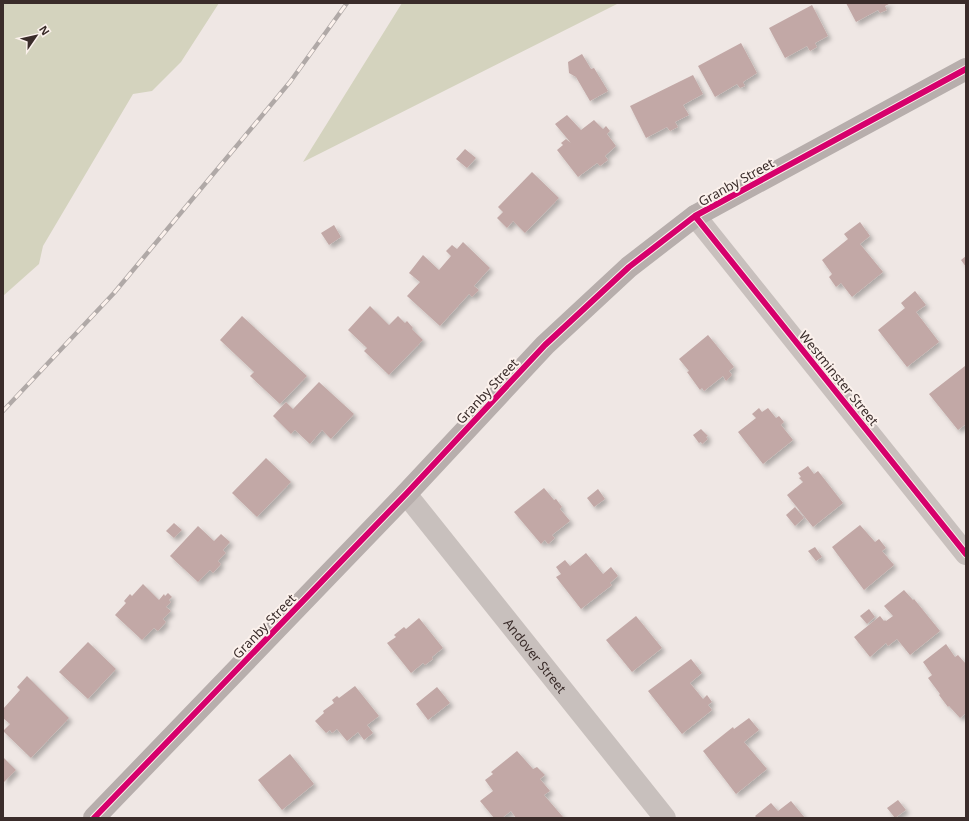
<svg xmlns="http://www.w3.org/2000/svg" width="969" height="821" viewBox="0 0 969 821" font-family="'Noto Sans',sans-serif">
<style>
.green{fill:#d4d3be}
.building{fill:#c2a8a6;filter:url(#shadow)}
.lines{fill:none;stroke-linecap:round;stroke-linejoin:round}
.minor{stroke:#c8c0bd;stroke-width:22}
.major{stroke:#b7aeac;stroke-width:22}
.rail-casing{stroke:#b0a9a7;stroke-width:4.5}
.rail{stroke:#fbf1ec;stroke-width:3;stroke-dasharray:9;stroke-linecap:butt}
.cycleway-casing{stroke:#fbf1ec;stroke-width:8}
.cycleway{stroke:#d6006c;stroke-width:6}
.labels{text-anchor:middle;stroke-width:4;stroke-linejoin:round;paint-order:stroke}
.street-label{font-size:13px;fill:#3a2c2a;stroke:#fbf1ec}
</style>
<defs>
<filter id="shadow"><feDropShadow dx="3.5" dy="3.5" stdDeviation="2" flood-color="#0004"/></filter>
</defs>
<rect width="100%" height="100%" fill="#efe7e4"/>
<path class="green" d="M 3,3 L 219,3 L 181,62 L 152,91 L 133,94 L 43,246 L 39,264 L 3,296 Z
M 402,3 L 619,3 L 303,162 Z"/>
<path class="building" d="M 846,3 L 891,3 L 885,6 L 887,10 L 880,13 L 878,10 L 856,22 Z
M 812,5 L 828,36 L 815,43 L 817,47 L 810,51 L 807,46 L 785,58 L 769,28 Z
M 741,43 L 757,73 L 743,82 L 745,86 L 740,88 L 737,84 L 715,97 L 698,66 Z
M 582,54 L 591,69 L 594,68 L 608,91 L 590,101 L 576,77 L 569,73 L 568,62 Z
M 693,75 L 703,94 L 683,105 L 689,115 L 675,122 L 678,127 L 670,131 L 667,127 L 646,138 L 630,106 Z
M 567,115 L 581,130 L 594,120 L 603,129 L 606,126 L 610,131 L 607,134 L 616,146 L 605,156 L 608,160 L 600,166 L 597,163 L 578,177 L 557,150 L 563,145 L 561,143 L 566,139 L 571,143 L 555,124 Z
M 465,149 L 476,158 L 467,168 L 456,159 Z
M 532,172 L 559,198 L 525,233 L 513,221 L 507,228 L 497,218 L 503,212 L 498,207 Z
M 860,222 L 870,236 L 860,244 L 883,272 L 852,297 L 841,283 L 836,287 L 829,277 L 832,274 L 822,260 L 848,239 L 844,234 Z
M 334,225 L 341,237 L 329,245 L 321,233 Z
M 463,242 L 490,268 L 474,286 L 479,290 L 472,297 L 469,294 L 440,326 L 407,296 L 420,282 L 409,273 L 423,255 L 439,270 L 451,256 L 446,251 L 452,245 L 457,249 Z
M 966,256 L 966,267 L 961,260 Z
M 915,291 L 926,305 L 916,312 L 939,342 L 907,367 L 878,330 L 905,308 L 901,303 Z
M 370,306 L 389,325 L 398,316 L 405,323 L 407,321 L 413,328 L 412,329 L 423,340 L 389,375 L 364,351 L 367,348 L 348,330 Z
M 242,316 L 307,376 L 280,404 L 250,376 L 254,372 L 220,340 Z
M 708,335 L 734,367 L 729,371 L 732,375 L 726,381 L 723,376 L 704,391 L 702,388 L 700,390 L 687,372 L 689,371 L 679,359 Z
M 965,366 L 966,424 L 958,430 L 929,394 Z
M 319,382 L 354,414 L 331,439 L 322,430 L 310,444 L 295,430 L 291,434 L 273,416 L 286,402 L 293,409 Z
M 759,408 L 762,412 L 768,408 L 776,418 L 779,416 L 784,422 L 781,425 L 793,440 L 763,464 L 738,432 L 756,418 L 752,414 Z
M 701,429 L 708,436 L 706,437 L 708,439 L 702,444 L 701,442 L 699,443 L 693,435 Z
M 266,458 L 291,482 L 257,517 L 232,493 Z
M 808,466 L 814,474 L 818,471 L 843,503 L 813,527 L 787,495 L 803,482 L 799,478 L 801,477 L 798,473 Z
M 544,488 L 554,500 L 556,499 L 562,507 L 560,509 L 570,521 L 552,535 L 555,538 L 548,544 L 545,540 L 541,544 L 514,512 Z
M 598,489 L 605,499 L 594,507 L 587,498 Z
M 795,507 L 804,518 L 795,526 L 786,515 Z
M 174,523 L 182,530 L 174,538 L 166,531 Z
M 860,525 L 875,542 L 879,539 L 886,548 L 882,551 L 894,565 L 864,590 L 832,547 Z
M 198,526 L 214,541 L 221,534 L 230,542 L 223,550 L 226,553 L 218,561 L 221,564 L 213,573 L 210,570 L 198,582 L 170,556 Z
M 815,547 L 822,557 L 816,561 L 808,551 Z
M 586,553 L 603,574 L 611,567 L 618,576 L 610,583 L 612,585 L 581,609 L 556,577 L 561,574 L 556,567 L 565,560 L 570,566 Z
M 143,584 L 159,600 L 164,594 L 165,596 L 168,593 L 172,597 L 169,600 L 171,602 L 166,607 L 171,611 L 163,619 L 166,622 L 158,631 L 154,628 L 142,640 L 115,615 L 126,603 L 124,601 L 130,594 L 132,596 Z
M 904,590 L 913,600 L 914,599 L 940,631 L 910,655 L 897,639 L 888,646 L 886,643 L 870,657 L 854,637 L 880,616 L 884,621 L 885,620 L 886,621 L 893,616 L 884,606 Z
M 869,609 L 875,617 L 867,624 L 860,616 Z
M 636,616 L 662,648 L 632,672 L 606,640 Z
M 419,618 L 443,648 L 432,657 L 433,659 L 425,665 L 423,663 L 411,673 L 387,643 L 396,637 L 394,635 L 404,627 L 406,629 Z
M 88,642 L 116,669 L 88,699 L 59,672 Z
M 946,644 L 955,657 L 958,655 L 966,664 L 966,713 L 960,718 L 949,706 L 948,707 L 939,695 L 940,694 L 928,678 L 932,675 L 923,662 Z
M 691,659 L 702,673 L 690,683 L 703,699 L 707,695 L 712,702 L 708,705 L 712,710 L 682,734 L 648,691 Z
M 27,676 L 69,718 L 31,758 L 3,731 L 10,724 L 3,718 L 3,709 L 20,690 L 17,687 Z
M 355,686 L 379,716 L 367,725 L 373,733 L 364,740 L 358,732 L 347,741 L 337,729 L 332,733 L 330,730 L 326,733 L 315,721 L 324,713 L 323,711 L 334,703 L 332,700 L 337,696 L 339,698 Z
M 437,687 L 450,703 L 428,720 L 416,704 Z
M 749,718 L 759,730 L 744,742 L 767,769 L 736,794 L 703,751 L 733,727 L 734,729 Z
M 517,751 L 533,769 L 537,767 L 545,775 L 540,779 L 550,791 L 544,795 L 563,817 L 562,818 L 516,818 L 511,811 L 502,818 L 494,818 L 480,801 L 493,791 L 485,780 L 493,774 L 491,772 Z
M 290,754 L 314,784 L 282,810 L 258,780 Z
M 3,757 L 16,770 L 3,783 Z
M 898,800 L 906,810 L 895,818 L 887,808 Z
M 791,801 L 805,818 L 757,818 L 755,816 L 771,803 L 778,811 Z"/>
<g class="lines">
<g class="minor">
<path d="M 695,216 L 966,554"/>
<path id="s1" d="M 406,494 L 665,818"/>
</g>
<path class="major" d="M 94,818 L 406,494 L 545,345 L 629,267 L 695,216 L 966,69"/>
<defs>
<path id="rail" d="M 3,411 L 114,293 L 290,82 L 347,3"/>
</defs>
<use href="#rail" class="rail-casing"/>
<use href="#rail" class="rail"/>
<defs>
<path id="cycleway" d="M 695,216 L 966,554
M 94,818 L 406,494 L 545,345 L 629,267 L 695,216 L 966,69"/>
</defs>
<use href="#cycleway" class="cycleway-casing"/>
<use href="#cycleway" class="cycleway"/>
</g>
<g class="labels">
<g class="street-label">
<text transform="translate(736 182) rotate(-29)" y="5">Granby Street</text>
<text transform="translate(839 378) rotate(51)" y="5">Westminster Street</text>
<text transform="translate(487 391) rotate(-47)" y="5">Granby Street</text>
<text transform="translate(264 626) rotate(-46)" y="5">Granby Street</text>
<text dy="5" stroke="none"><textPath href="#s1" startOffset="207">Andover Street</textPath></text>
</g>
</g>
<rect width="969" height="821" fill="none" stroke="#3a2c2a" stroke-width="8"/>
<g transform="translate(36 36) rotate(56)" stroke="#fbf1ec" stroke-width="3" paint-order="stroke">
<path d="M0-3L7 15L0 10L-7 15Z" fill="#3a2c2a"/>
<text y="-6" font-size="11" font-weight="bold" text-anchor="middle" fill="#3a2c2a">N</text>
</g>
</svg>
